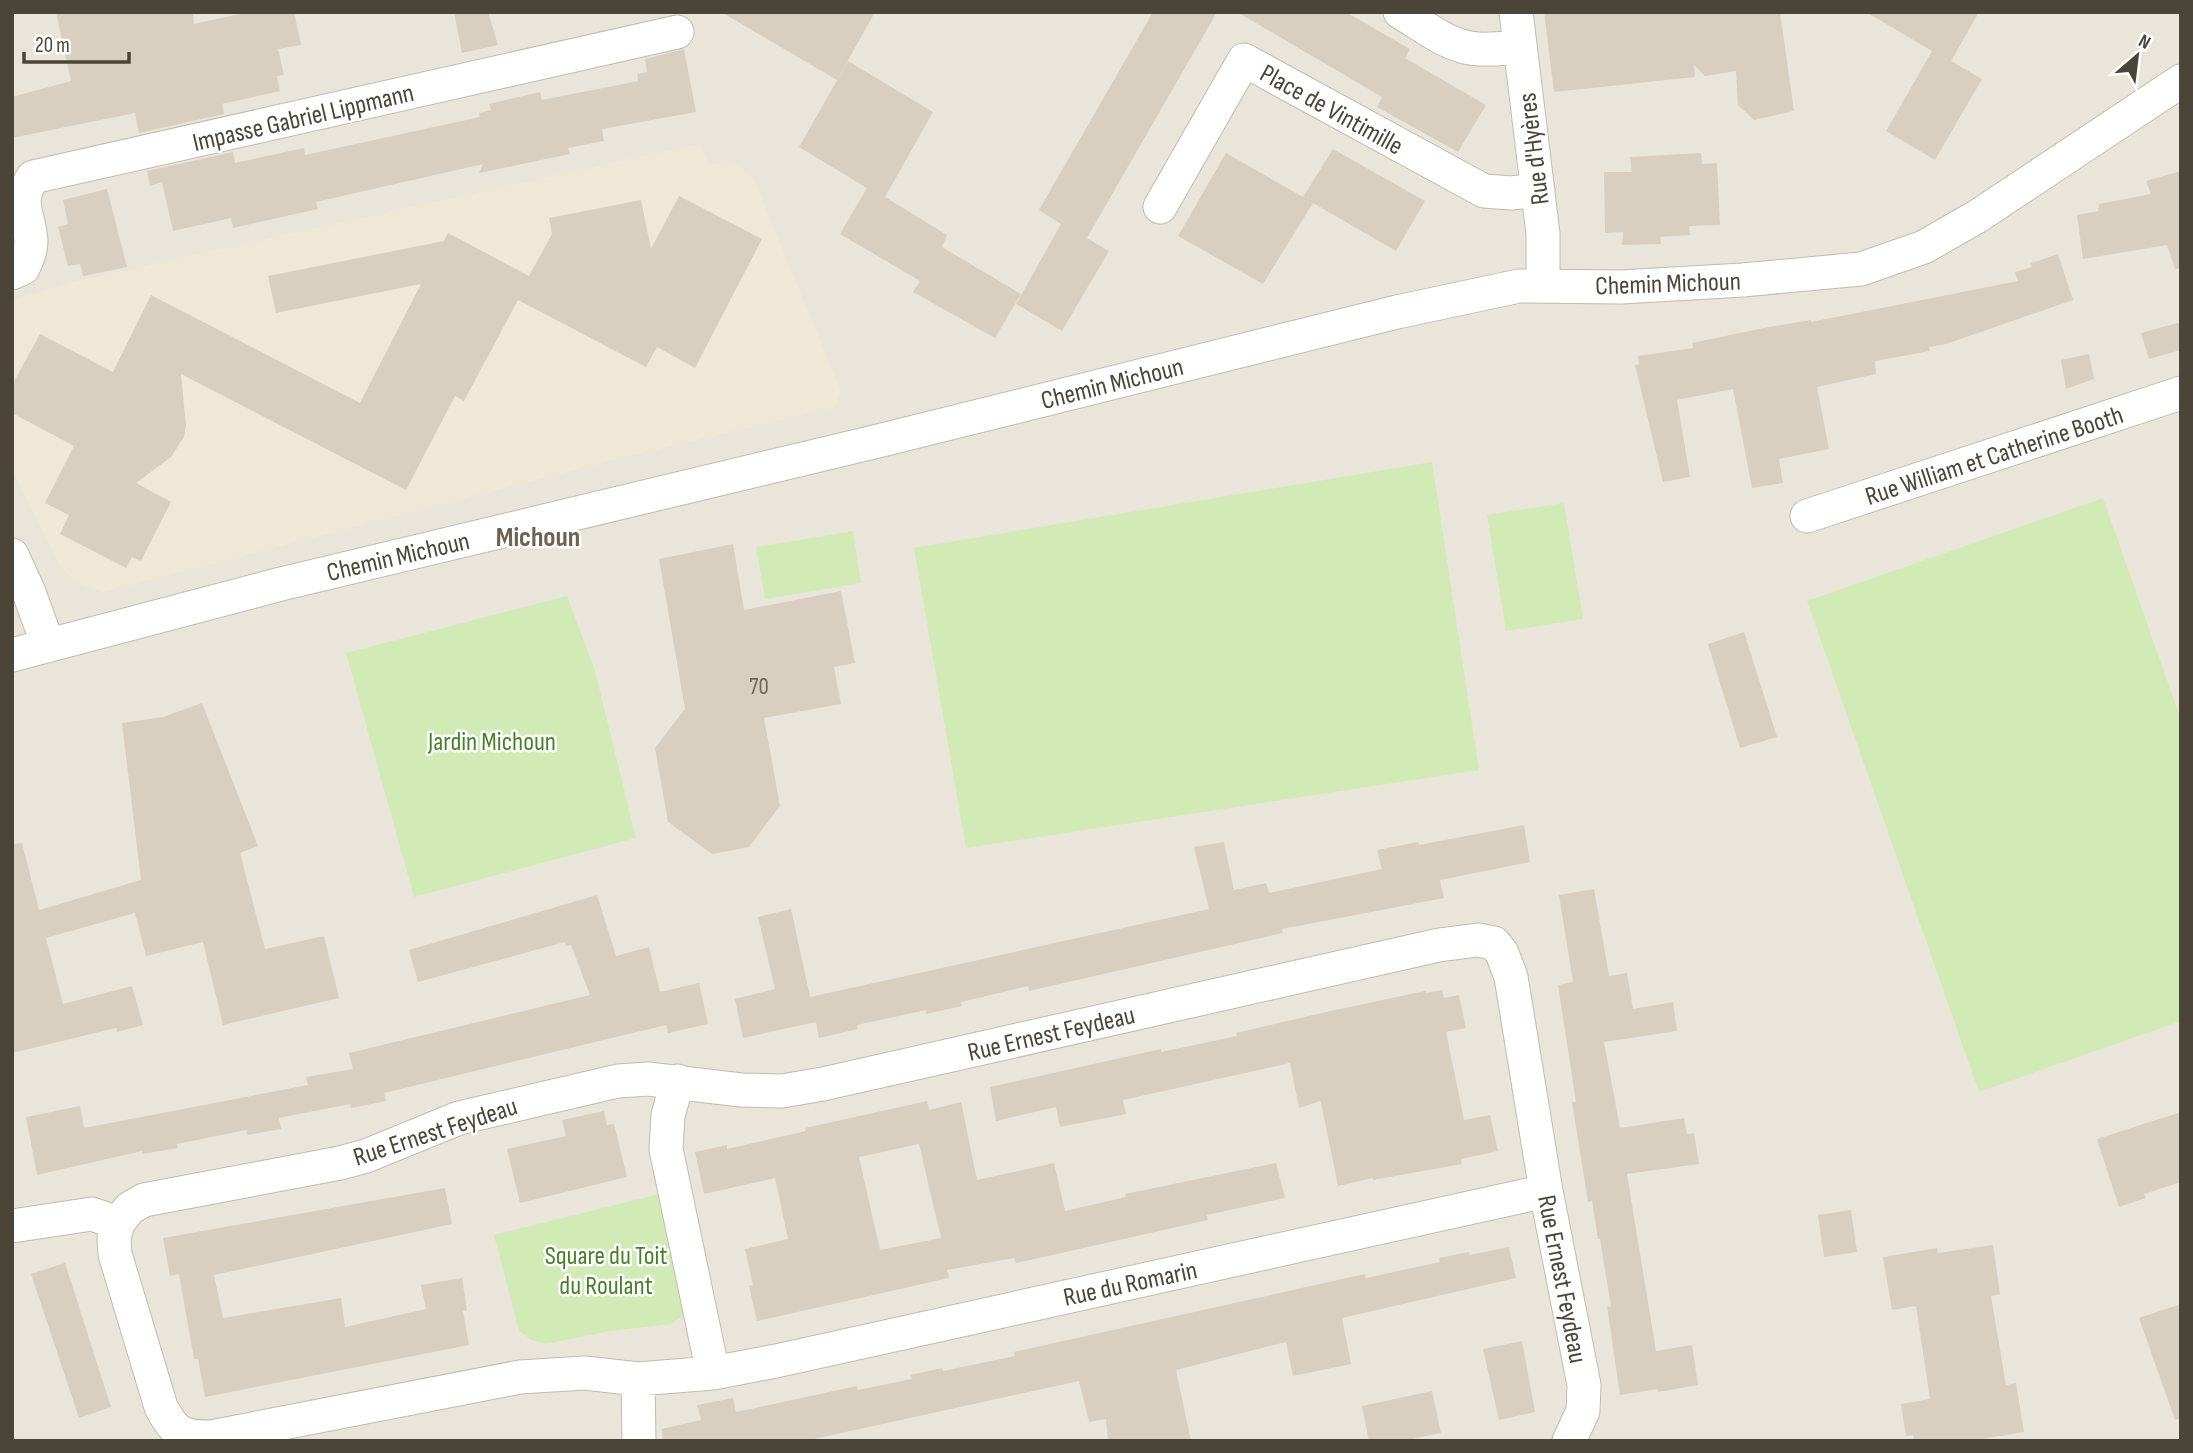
<svg xmlns="http://www.w3.org/2000/svg" width="2193" height="1453" viewBox="0 0 2193 1453" font-family="'Sofia Sans Condensed',sans-serif">
<style>
.residential{fill:#eae5da}
.education{fill:#efe8d6}
.green{fill:#d2eab5}
.building{fill:#d8cfc1;fill-rule:evenodd}
.lines{fill:none;stroke-linecap:round;stroke-linejoin:round}
.minor-casing{stroke:#c2bbae;stroke-width:35}
.minor{stroke:#fff;stroke-width:33}
.labels{text-anchor:middle;stroke-width:5;stroke-linejoin:round;paint-order:stroke}
.number-label{font-size:23px;fill:#6e675b}
.street-label{font-size:26px;fill:#4b4439;stroke:#fff}
.park-label{font-size:26px;fill:#4a7f2a;stroke:#fff}
.neighbourhood-label{font-size:28px;font-weight:bold;fill:#6e6250;stroke:#fff}
</style>
<rect width="100%" height="100%" fill="#f6f3ec"/>
<path class="residential" d="M 12,12 L 2181,12 L 2181,1441 L 12,1441 Z"/>
<path class="education" d="M 699,144 L 710,165 L 723,162 L 738,165 L 754,180 L 841,391 L 835,407 L 617,459 L 103,592 L 81,584 L 61,568 L 12,470 L 12,300 L 76,281 Z"/>
<path class="green" d="M 1432,462 L 1479,770 L 966,848 L 914,548 Z
M 2103,498 L 2181,720 L 2181,1021 L 1979,1092 L 1807,601 Z
M 1564,503 L 1583,619 L 1506,631 L 1487,515 Z
M 853,531 L 861,583 L 765,599 L 756,547 Z
M 567,596 L 595,671 L 636,838 L 414,897 L 346,653 Z
M 663,1193 L 684,1315 L 671,1324 L 610,1331 L 546,1344 L 531,1340 L 519,1330 L 494,1235 Z"/>
<path class="building" d="M 56,12 L 193,12 L 194,24 L 249,12 L 294,12 L 301,45 L 278,49 L 284,75 L 277,76 L 280,91 L 222,104 L 224,114 L 139,133 L 135,113 L 12,138 L 12,97 L 71,81 Z
M 454,12 L 488,12 L 498,45 L 462,53 Z
M 721,12 L 875,12 L 837,80 Z
M 1153,12 L 1217,12 L 1087,238 L 1109,251 L 1062,331 L 1016,304 L 1061,224 L 1039,210 Z
M 1237,12 L 1346,12 L 1410,49 L 1405,58 L 1486,105 L 1458,152 L 1377,107 L 1382,97 Z
M 1544,12 L 1780,12 L 1794,111 L 1754,120 L 1738,105 L 1736,71 L 1705,76 L 1694,65 L 1695,77 L 1554,92 Z
M 1866,12 L 1979,12 L 1951,61 L 1982,79 L 1935,160 L 1886,131 L 1932,51 Z
M 684,49 L 696,112 L 602,129 L 604,141 L 568,148 L 570,154 L 479,173 L 483,164 L 316,202 L 318,209 L 233,228 L 231,218 L 173,231 L 162,182 L 150,186 L 147,171 L 233,152 L 235,163 L 304,148 L 305,155 L 480,117 L 479,113 L 491,110 L 489,104 L 540,92 L 542,100 L 638,81 L 637,74 L 647,72 L 645,59 Z
M 848,61 L 933,112 L 885,197 L 947,235 L 942,247 L 1021,294 L 995,338 L 913,292 L 920,281 L 840,234 L 867,188 L 799,147 Z
M 1333,149 L 1425,201 L 1396,251 L 1313,203 L 1263,284 L 1178,236 L 1226,153 L 1303,197 Z
M 1701,153 L 1702,164 L 1717,163 L 1720,225 L 1689,226 L 1690,235 L 1660,237 L 1661,244 L 1622,245 L 1623,232 L 1605,233 L 1604,172 L 1632,172 L 1630,157 Z
M 2181,171 L 2181,268 L 2175,269 L 2167,245 L 2083,259 L 2077,215 L 2098,211 L 2099,204 L 2151,194 L 2146,181 Z
M 107,189 L 127,267 L 83,276 L 80,264 L 68,266 L 58,227 L 68,224 L 63,200 Z
M 679,196 L 762,239 L 695,368 L 657,347 L 646,367 L 518,300 L 464,401 L 455,396 L 406,490 L 181,374 L 186,426 L 184,437 L 171,457 L 136,483 L 171,502 L 141,561 L 132,557 L 126,568 L 60,534 L 69,515 L 45,503 L 74,446 L 12,413 L 12,385 L 40,334 L 113,372 L 151,295 L 360,403 L 421,284 L 276,313 L 268,276 L 444,241 L 448,233 L 529,276 L 552,234 L 549,218 L 641,200 L 651,249 Z
M 2058,254 L 2073,300 L 1946,344 L 1929,347 L 1930,351 L 1875,361 L 1876,374 L 1817,387 L 1829,449 L 1779,459 L 1783,483 L 1752,488 L 1733,389 L 1677,400 L 1690,477 L 1663,482 L 1635,365 L 1639,364 L 1638,356 L 1693,348 L 1692,343 L 1769,327 L 1811,320 L 1811,322 L 2018,281 L 2015,272 L 2032,267 L 2031,263 Z
M 2181,322 L 2181,350 L 2149,359 L 2141,333 Z
M 2089,354 L 2094,379 L 2066,389 L 2061,360 Z
M 733,544 L 744,610 L 841,591 L 855,663 L 834,667 L 841,704 L 764,718 L 780,806 L 749,847 L 712,854 L 668,822 L 655,748 L 685,709 L 659,559 Z
M 1744,632 L 1777,737 L 1740,748 L 1708,644 Z
M 202,703 L 258,846 L 240,853 L 265,949 L 324,936 L 339,998 L 223,1025 L 203,942 L 146,956 L 135,913 L 46,938 L 63,1004 L 132,986 L 143,1025 L 117,1032 L 116,1028 L 12,1053 L 12,844 L 22,843 L 39,910 L 141,880 L 122,723 L 163,717 Z
M 1524,825 L 1530,862 L 1440,880 L 1444,898 L 1282,929 L 1283,933 L 1029,991 L 1028,986 L 961,1002 L 962,1006 L 926,1014 L 926,1010 L 857,1025 L 858,1029 L 819,1038 L 816,1022 L 743,1038 L 735,999 L 775,989 L 758,917 L 791,909 L 814,1015 L 810,997 L 1209,909 L 1194,847 L 1224,842 L 1234,890 L 1266,883 L 1269,893 L 1382,869 L 1377,850 L 1418,842 L 1419,845 Z
M 1594,889 L 1609,976 L 1627,973 L 1633,1009 L 1673,1002 L 1677,1031 L 1604,1042 L 1620,1128 L 1684,1118 L 1687,1134 L 1694,1133 L 1699,1164 L 1627,1174 L 1656,1351 L 1692,1345 L 1698,1385 L 1658,1392 L 1658,1389 L 1620,1395 L 1607,1306 L 1611,1307 L 1600,1239 L 1598,1239 L 1592,1201 L 1588,1202 L 1572,1102 L 1576,1102 L 1558,985 L 1573,982 L 1559,895 Z
M 597,895 L 616,956 L 649,947 L 660,992 L 699,983 L 708,1024 L 668,1033 L 666,1025 L 384,1093 L 386,1101 L 351,1108 L 350,1104 L 279,1118 L 281,1129 L 247,1135 L 246,1130 L 177,1144 L 178,1148 L 142,1154 L 142,1151 L 37,1175 L 26,1117 L 80,1106 L 84,1128 L 308,1085 L 306,1077 L 353,1069 L 349,1053 L 590,995 L 571,945 L 566,946 L 565,942 L 418,982 L 409,950 Z
M 1442,990 L 1444,998 L 1459,995 L 1466,1028 L 1446,1032 L 1464,1120 L 1490,1115 L 1498,1151 L 1461,1159 L 1462,1164 L 1373,1180 L 1373,1178 L 1338,1186 L 1321,1103 L 1320,1101 L 1299,1108 L 1290,1063 L 1123,1100 L 1126,1114 L 1060,1127 L 1056,1107 L 996,1121 L 990,1087 L 1161,1049 L 1161,1052 L 1237,1036 L 1236,1033 L 1326,1012 L 1425,991 L 1426,993 Z
M 927,1101 L 929,1110 L 961,1102 L 977,1180 L 1054,1163 L 1065,1211 L 1126,1197 L 1125,1194 L 1276,1163 L 1285,1198 L 1207,1215 L 1208,1220 L 1048,1256 L 1016,1263 L 1014,1258 L 947,1270 L 949,1278 L 757,1321 L 749,1286 L 753,1285 L 745,1249 L 788,1239 L 775,1178 L 704,1194 L 695,1152 L 727,1145 L 727,1149 L 806,1131 L 805,1128 ZM 919,1144 L 941,1238 L 880,1250 L 859,1157 Z
M 604,1111 L 607,1125 L 614,1124 L 627,1177 L 520,1203 L 507,1149 L 566,1136 L 562,1120 Z
M 2181,1112 L 2181,1182 L 2144,1194 L 2146,1198 L 2119,1207 L 2097,1139 Z
M 445,1188 L 452,1224 L 214,1275 L 223,1318 L 341,1298 L 345,1327 L 426,1309 L 421,1285 L 462,1278 L 467,1310 L 463,1311 L 469,1345 L 205,1397 L 198,1359 L 194,1359 L 179,1274 L 170,1276 L 163,1238 Z
M 1851,1210 L 1857,1252 L 1824,1257 L 1818,1215 Z
M 1993,1245 L 2000,1294 L 1991,1296 L 2006,1385 L 2016,1383 L 2024,1432 L 1970,1441 L 1914,1441 L 1913,1435 L 1906,1436 L 1901,1404 L 1930,1399 L 1916,1306 L 1892,1310 L 1883,1257 L 1937,1248 L 1938,1253 Z
M 1509,1247 L 1516,1278 L 1342,1318 L 1351,1364 L 1293,1376 L 1286,1342 L 1176,1370 L 1191,1441 L 1108,1441 L 1106,1419 L 1089,1422 L 1079,1381 L 805,1441 L 663,1441 L 662,1429 L 701,1420 L 697,1405 L 733,1398 L 736,1412 L 857,1386 L 858,1390 L 912,1379 L 911,1375 L 928,1371 L 942,1368 L 943,1371 L 1015,1356 L 1014,1352 L 1365,1274 L 1366,1278 L 1440,1262 L 1439,1258 L 1469,1252 L 1470,1255 Z
M 65,1263 L 111,1407 L 79,1418 L 31,1274 Z
M 2181,1304 L 2181,1419 L 2175,1420 L 2139,1318 Z
M 1522,1341 L 1535,1412 L 1499,1420 L 1483,1349 Z
M 1432,1391 L 1441,1433 L 1402,1441 L 1369,1441 L 1362,1406 Z"/>
<g class="lines">
<defs>
<path id="minor" d="M 1400,12 C 1421,24 1445,44 1470,48 C 1486,51 1504,48 1520,47
M 1516,12 L 1543,234 L 1543,286
M 1160,207 L 1244,60 L 1484,191 L 1511,193 L 1538,190
M 12,273 L 23,268 C 27,260 31,251 31,242 C 30,214 15,204 33,177 L 677,32
M 1807,516 L 2181,393
M 12,555 L 28,590 L 48,645
M 12,655 L 281,584 L 874,442 L 1397,312 L 1519,286 L 1621,287 L 1743,280 L 1861,269 L 1924,247 L 1978,216 L 2181,81
M 678,1081 L 668,1115 L 666,1149 L 713,1373 L 776,1361 L 1546,1191
M 118,1223 L 114,1239 L 115,1254 L 161,1407 C 175,1433 181,1437 211,1437 L 520,1377 L 585,1373 L 638,1379 L 713,1373
M 12,1226 L 92,1214 L 118,1223 L 130,1208 L 144,1200 L 340,1163 L 366,1156 L 459,1118 L 618,1081 L 648,1079 L 741,1090 L 782,1091 L 823,1084 L 1439,945 L 1478,940 L 1494,943 L 1502,953 L 1511,977 L 1546,1191 L 1584,1385 L 1583,1411 L 1569,1441
M 638,1379 L 639,1441"/>
</defs>
<use href="#minor" class="minor-casing"/>
<use href="#minor" class="minor"/>
</g>
<g class="labels">
<g class="number-label">
<text x="759" y="694">70</text>
</g>
<g class="street-label">
<text transform="translate(1332 109) rotate(29)" y="9">Place de Vintimille</text>
<text transform="translate(303 117) rotate(-13)" y="9">Impasse Gabriel Lippmann</text>
<text transform="translate(1533 149) rotate(-97)" y="9">Rue d'Hyères</text>
<text transform="translate(1668 283) rotate(-2)" y="9">Chemin Michoun</text>
<text transform="translate(1112 383) rotate(-14)" y="9">Chemin Michoun</text>
<text transform="translate(1994 455) rotate(-18)" y="9">Rue William et Catherine Booth</text>
<text transform="translate(398 556) rotate(-13)" y="9">Chemin Michoun</text>
<text transform="translate(1051 1033) rotate(-13)" y="9">Rue Ernest Feydeau</text>
<text transform="translate(435 1131) rotate(-18)" y="9">Rue Ernest Feydeau</text>
<text transform="translate(1563 1279) rotate(79)" y="9">Rue Ernest Feydeau</text>
<text transform="translate(1130 1283) rotate(-12)" y="9">Rue du Romarin</text>
</g>
<g class="park-label">
<text x="492" y="750">Jardin Michoun</text>
<text x="606" y="1264">Square du Toit<tspan x="606" dy="30">du Roulant</tspan></text>
</g>
<g class="neighbourhood-label">
<text x="538" y="546">Michoun</text>
</g>
</g>
<rect width="2193" height="1453" fill="none" stroke="#4b4439" stroke-width="28"/>
<g transform="translate(2137 56) rotate(28)" stroke="#ffffff" stroke-width="5" paint-order="stroke">
<path d="M0-5L12 26L0 18L-12 26Z" fill="#4b4439"/>
<text y="-10" font-size="19" font-weight="bold" text-anchor="middle" fill="#4b4439">N</text>
</g>
<path d="M24 52v10h105v-10" fill="none" stroke="#4b4439" stroke-width="3.5"/>
<text x="35" y="52" font-size="21" fill="#4b4439" stroke="#ffffff" stroke-width="5" paint-order="stroke">20 m</text>
</svg>
